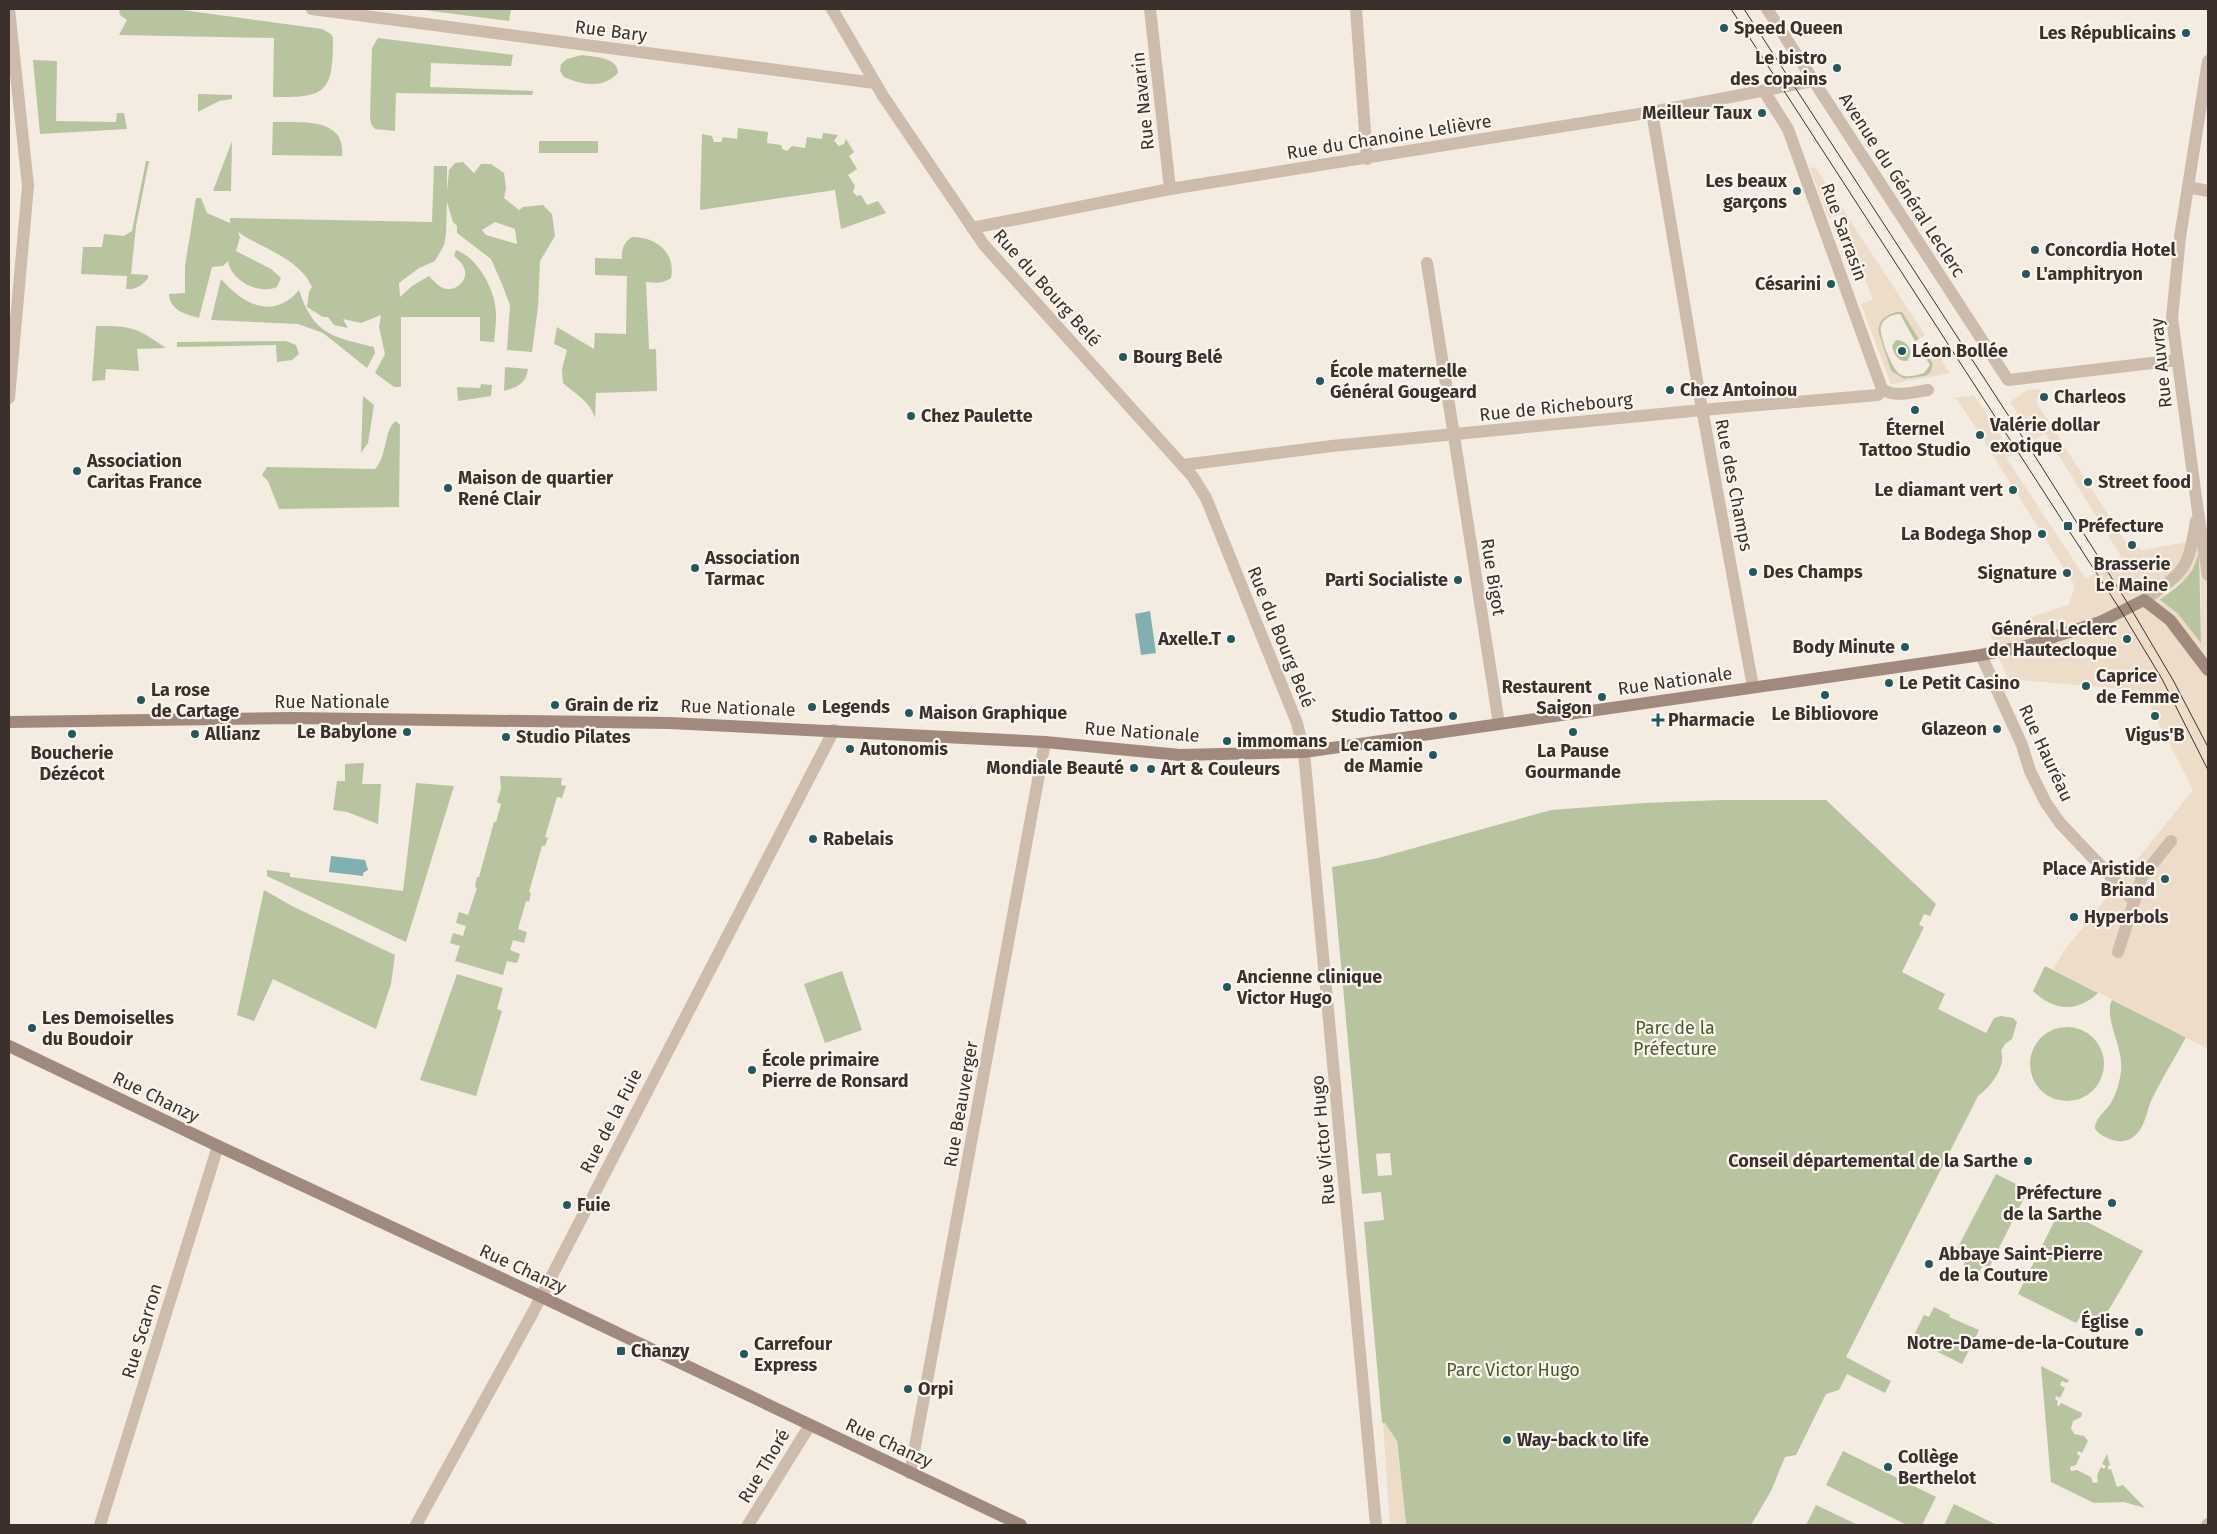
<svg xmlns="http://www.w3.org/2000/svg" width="2217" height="1534" viewBox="0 0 2217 1534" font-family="'Fira Sans',sans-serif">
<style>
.green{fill:#b8c4a0;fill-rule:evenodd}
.plaza{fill:#ecdcc8;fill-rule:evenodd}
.water{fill:#7fb0b2}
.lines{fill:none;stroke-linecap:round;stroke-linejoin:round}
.minor{stroke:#cdbbac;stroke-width:12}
.tertiary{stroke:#cdbbac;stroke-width:12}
.secondary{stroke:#a18a7d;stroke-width:12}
.tram{stroke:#3b302b;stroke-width:1}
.poi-dot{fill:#1f5a5e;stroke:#fbf5ee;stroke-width:2}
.labels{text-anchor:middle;stroke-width:4.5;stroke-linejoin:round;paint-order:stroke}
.poi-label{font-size:18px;font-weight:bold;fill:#3b302b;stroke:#fbf5ee;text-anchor:start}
.street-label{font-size:18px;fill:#3b302b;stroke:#fbf5ee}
.park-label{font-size:18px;fill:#4a5a2e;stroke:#fbf5ee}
</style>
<rect width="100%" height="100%" fill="#f4ebe1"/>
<path class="green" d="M 119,9 L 175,9 L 322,29 L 331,34 L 333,38 C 333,92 327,98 273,97 L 274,38 L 119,35 L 127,20 L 120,15 Z
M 416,9 L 511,9 L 509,21 Z
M 378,38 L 513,55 L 511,66 L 431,63 L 430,87 L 533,91 L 532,95 L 396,93 L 395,131 L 375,129 L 371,124 L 370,117 L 372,48 Z
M 582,55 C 594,57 618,57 618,73 C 603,89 582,85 564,77 L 560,71 L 561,64 L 567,59 Z
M 33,60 L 57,61 L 56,121 L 116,122 L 117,113 L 124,113 L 127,129 L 40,134 Z
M 198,94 L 232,95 L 232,99 L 219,101 L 198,112 Z
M 273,122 C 299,123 346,116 342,156 L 272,155 Z
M 738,128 L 768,132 L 767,143 L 781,145 L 782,149 L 787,151 L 792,146 L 805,148 L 807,137 L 822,139 L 823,133 L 838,135 L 834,141 L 839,146 L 844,144 L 846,139 L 854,152 L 849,156 L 857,169 L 848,175 L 855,186 L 853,192 L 857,196 L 861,195 L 867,205 L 878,201 L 886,213 L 841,229 L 835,190 L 700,210 L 702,134 L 712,136 L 714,142 L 721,142 L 723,137 L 737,139 Z
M 232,141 L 231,191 L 213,191 Z
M 539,141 L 598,141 L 598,153 L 539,153 Z
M 146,161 L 149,161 L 136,226 L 131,274 L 148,275 L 148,278 C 142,286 135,290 126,289 L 127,276 L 81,274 L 83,247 L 102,247 L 104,234 L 124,236 L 132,231 Z
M 463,162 L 474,173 L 481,164 L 491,164 L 504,173 L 506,188 L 504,198 L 519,210 L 523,207 L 543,205 L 552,214 L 555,236 L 540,261 L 538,307 L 532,352 L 507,350 L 510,305 L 502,284 L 491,259 L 457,233 L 457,226 L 453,222 L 447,202 L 446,234 L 444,245 L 435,261 L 419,268 L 399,283 L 400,297 L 412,286 L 429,276 C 434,281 440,289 448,289 C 457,290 467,280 465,271 C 464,264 458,260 454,256 L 456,250 C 479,258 496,292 496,314 C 496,323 495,333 494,342 L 480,341 L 480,317 L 401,317 L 401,387 L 394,387 L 375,373 L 385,354 L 379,327 L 381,315 L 361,323 L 343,319 L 348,328 L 334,325 L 328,317 L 323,317 L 307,307 L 309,292 L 312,287 C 299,258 263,249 238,232 L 240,237 L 236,251 L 271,269 L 281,278 L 277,287 C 259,295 231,281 228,261 L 223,266 L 212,267 L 199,318 C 186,314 170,311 169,294 L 185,293 L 185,266 L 196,198 L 201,198 L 207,213 L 230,223 L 230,218 L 432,222 L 434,166 L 447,166 L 447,191 L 449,170 L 455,163 ZM 495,222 L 515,229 L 517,244 L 486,235 L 482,230 Z
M 632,237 C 657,237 676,253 671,278 C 662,284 655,283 646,282 L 649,349 L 656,349 L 657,391 L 596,393 L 595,418 C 590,401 575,394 563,383 L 562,369 L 567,350 L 554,344 L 557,327 L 594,349 L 595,333 L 626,334 L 627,276 L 595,275 L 595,258 L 622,259 C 621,250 624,242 632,237 Z
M 221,279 C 243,304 273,321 299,290 C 313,334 332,337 374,347 L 375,353 L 367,368 L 323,333 L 298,324 L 211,320 Z
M 1896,312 L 1903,312 L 1919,339 L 1915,341 L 1900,314 C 1893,314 1883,318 1881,326 C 1878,334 1893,372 1901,375 C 1908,378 1917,375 1924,373 L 1930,365 L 1921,350 L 1924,349 L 1933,364 L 1932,371 L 1926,376 L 1904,379 L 1891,371 L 1879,337 L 1878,325 L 1885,316 Z
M 96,326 C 133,326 135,327 166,348 L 137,349 L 139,371 L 106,369 L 105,380 L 92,381 Z
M 1896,340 C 1908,340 1915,352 1907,361 C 1898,362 1894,354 1892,346 Z
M 286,341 L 296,345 L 299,354 L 292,360 L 277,362 L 276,345 L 177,347 L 177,342 Z
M 505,367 L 528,369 C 526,384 517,387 504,391 Z
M 481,384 L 492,385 L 491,396 L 458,401 L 457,387 L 480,388 Z
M 363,396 L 374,405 L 368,443 L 361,453 Z
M 396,421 L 400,425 L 399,507 L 279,509 L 268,481 L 262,475 L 267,467 L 375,469 C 388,455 384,428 396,421 Z
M 2199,551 L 2201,644 L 2178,614 L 2159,600 C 2182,584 2190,578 2199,551 Z
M 364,763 L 362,784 L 381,784 L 378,824 L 347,812 L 333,810 L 337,781 L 345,781 L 345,764 Z
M 500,776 L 562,778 L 561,785 L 566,786 L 562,798 L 557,797 L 545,837 L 548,838 L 545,846 L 542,846 L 529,892 L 531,893 L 529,902 L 526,901 L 518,929 L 527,932 L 524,943 L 513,940 L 510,950 L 520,954 L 517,963 L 507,961 L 503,975 L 455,961 L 460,946 L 450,943 L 453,933 L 463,936 L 466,926 L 456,923 L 459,912 L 468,915 L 477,888 L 475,887 L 477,877 L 479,877 L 494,822 L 496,822 L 501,804 L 497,802 L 501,788 Z
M 416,783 L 454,786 L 406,942 L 267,876 L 267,870 L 290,873 L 290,877 L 403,891 Z
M 1721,800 L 1826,800 L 1936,904 L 1930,916 L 1924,914 L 1919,925 L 1924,927 L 1902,972 L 1945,994 L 1938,1009 L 1986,1033 L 1994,1018 L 2001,1016 L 2013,1018 L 2017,1022 L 2012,1039 L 2005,1044 L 2001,1051 C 2007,1066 1990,1088 1978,1096 L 1846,1357 L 1891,1381 L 1885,1393 L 1847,1374 L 1839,1390 L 1826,1394 L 1796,1455 L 1785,1457 L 1771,1491 L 1751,1525 L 1406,1525 L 1397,1441 L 1382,1422 L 1364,1222 L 1384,1220 L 1381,1192 L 1362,1194 L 1332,867 L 1378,858 L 1551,810 L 1644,803 ZM 1390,1153 L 1392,1175 L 1378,1176 L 1376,1154 Z
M 264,890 L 292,906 L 395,955 L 391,984 L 376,1029 L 273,979 L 254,1021 L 237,1015 Z
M 2045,966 L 2098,993 C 2077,1013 2054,1011 2033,991 Z
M 842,971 L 862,1030 L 825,1043 L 804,984 Z
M 457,974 L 503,988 L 497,1009 L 502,1011 L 476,1096 L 420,1080 Z
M 2112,1000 L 2186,1037 C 2175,1058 2162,1078 2152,1099 C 2146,1112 2145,1129 2133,1137 C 2122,1146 2103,1139 2095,1129 C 2095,1117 2107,1111 2112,1101 C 2117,1092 2120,1080 2121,1071 C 2124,1047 2103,1018 2112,1000 Z
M2030 1064a37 37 0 1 1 74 0a37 37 0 1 1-74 0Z
M 1996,1174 L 2028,1190 L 1989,1268 L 1983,1265 L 1977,1276 L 1963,1267 L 1965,1262 L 1961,1252 L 1957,1249 Z
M 2062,1209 L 2143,1251 L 2103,1320 L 2088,1314 L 2085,1316 L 2081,1316 L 2076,1323 L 2018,1294 L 2059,1212 Z
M 1934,1307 L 1950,1315 L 1949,1317 L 1979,1330 L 1962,1364 L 1912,1339 L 1924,1315 L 1929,1317 Z
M 2041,1366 L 2069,1380 L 2067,1383 L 2062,1381 L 2060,1385 L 2065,1388 L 2060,1398 L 2056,1396 L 2055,1399 L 2058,1401 L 2057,1405 L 2059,1406 L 2061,1403 L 2082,1413 L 2081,1417 L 2073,1421 L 2071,1428 L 2074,1434 L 2084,1436 L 2088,1441 L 2082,1453 L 2078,1451 L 2077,1454 L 2080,1456 L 2076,1465 L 2070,1467 L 2071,1471 L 2077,1470 L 2091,1477 L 2093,1483 L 2098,1482 L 2097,1475 L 2101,1467 L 2104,1469 L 2106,1466 L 2102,1464 L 2107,1454 L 2110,1465 L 2108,1466 L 2108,1470 L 2111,1469 L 2117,1487 L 2123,1485 L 2145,1508 L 2124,1502 L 2094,1503 L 2051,1482 Z
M 1843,1451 L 1936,1497 L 1922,1525 L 1907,1525 L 1826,1485 Z
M 1954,1504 L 1997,1525 L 1944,1525 Z
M 1816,1505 L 1858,1525 L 1806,1525 Z"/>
<path class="plaza" d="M 1815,167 L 1925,335 L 1919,339 L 1902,312 L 1893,312 L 1881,320 L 1878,330 L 1891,371 L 1904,379 L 1922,377 L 1930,374 L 1933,364 L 1924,349 L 1932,344 L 1950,373 L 1891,384 L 1861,304 L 1873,300 L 1841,214 L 1829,218 L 1810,169 Z
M 2041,389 L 2036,402 L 2125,541 L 2143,550 L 2203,539 L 2208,558 L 2208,1049 L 2053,969 L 2064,951 L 2193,790 L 2152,710 L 2144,691 L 2008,679 L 1989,632 L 2031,624 L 2030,617 L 2069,605 L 2075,586 L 1958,400 L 1953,398 L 1974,395 L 2013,454 L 2006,458 L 2086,579 L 2122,558 L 2045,433 L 2034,440 L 2010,402 L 2028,390 ZM 2199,553 L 2201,586 L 2201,643 L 2178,614 L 2159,599 L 2187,577 L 2193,569 Z
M 1383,1423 L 1385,1423 L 1397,1441 L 1406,1525 L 1390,1525 Z"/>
<path class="water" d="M 1150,611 L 1156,653 L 1141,655 L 1135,614 Z
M 331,856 L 365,860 L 368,870 L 363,873 L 363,876 L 329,872 Z"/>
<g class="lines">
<path class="minor" d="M 9,9 L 28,186 L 9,398
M 312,9 L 875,83
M 832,9 L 883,96 L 984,245 L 1193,477 L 1206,498 L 1297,723 L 1304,752 L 1376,1525
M 1150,9 L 1170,189
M 1356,9 L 1367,159
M 1767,9 L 2008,380 L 2177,360
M 1764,91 L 1788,129 L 1882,389
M 1652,112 L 1699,392 L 1753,687
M 2188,187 L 2208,191
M 972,228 L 1170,189 L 1652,112 L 1813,81
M 1427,263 L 1499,724
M 1882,389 C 1894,398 1914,392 1928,390
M 1183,465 L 1332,446 L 1702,410 L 1878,395 L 1882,389
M 1981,655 L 2022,745 L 2030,771 L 2046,803 L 2060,823 L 2134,901
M 2118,952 L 2142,877 L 2171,841
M 910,1473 L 1045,742
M 100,1525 L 218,1146
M 416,1525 L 531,1316 L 834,730
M 748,1525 L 810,1425
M 2207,1525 L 2208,1524"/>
<path class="tertiary" d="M 2208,61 L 2180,237 L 2172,318 L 2198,512 L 2208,575
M 2144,600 C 2184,572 2188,571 2196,521"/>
<path class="secondary" d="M 9,722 L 291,718 L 670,723 L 1045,742 L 1180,755 L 1304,752 L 1981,655 L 2026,646 L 2100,622 L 2144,600 L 2170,620 L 2208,670
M 9,1046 L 218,1146 L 546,1299 L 1021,1525"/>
<path class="tram" d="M 1731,9 L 2121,611 L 2162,679 L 2208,770
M 1744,9 L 2038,461 L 2130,607 L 2173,680 L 2208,747"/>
</g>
<g class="poi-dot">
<circle cx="1724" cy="28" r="5"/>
<circle cx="2186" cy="33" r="5"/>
<circle cx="1837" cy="68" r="5"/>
<circle cx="1762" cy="113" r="5"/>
<circle cx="1797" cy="191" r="5"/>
<circle cx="2035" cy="250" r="5"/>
<circle cx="2026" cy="274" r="5"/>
<circle cx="1831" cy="284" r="5"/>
<circle cx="1902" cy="351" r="5"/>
<circle cx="1123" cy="357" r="5"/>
<circle cx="1320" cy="381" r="5"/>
<circle cx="1670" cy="390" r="5"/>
<circle cx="2044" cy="397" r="5"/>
<circle cx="1915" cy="410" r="5"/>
<circle cx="911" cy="416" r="5"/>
<circle cx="1980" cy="435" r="5"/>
<circle cx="77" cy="471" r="5"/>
<circle cx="2088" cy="482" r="5"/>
<circle cx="448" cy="488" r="5"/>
<circle cx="2013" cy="490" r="5"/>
<rect x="2063" y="521" width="10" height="10" rx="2.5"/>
<circle cx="2042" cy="534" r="5"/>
<circle cx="2132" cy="545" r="5"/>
<circle cx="695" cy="568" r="5"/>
<circle cx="1753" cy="572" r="5"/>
<circle cx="2067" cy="573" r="5"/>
<circle cx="1458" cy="580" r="5"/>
<circle cx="1231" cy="639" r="5"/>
<circle cx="2127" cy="639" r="5"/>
<circle cx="1905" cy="647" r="5"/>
<circle cx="1889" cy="683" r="5"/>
<circle cx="2086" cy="686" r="5"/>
<circle cx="1825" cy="695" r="5"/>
<circle cx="1602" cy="697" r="5"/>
<circle cx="141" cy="700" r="5"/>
<circle cx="555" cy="705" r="5"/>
<circle cx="812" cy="707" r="5"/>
<circle cx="909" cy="713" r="5"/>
<circle cx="1453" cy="716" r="5"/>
<circle cx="2155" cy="716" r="5"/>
<path d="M1655.5 712.5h5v5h5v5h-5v5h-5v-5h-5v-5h5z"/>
<circle cx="1997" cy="729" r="5"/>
<circle cx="407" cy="732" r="5"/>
<circle cx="1573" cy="732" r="5"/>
<circle cx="72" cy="734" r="5"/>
<circle cx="195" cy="734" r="5"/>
<circle cx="506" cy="737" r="5"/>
<circle cx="1227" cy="741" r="5"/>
<circle cx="850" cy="749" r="5"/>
<circle cx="1433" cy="755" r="5"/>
<circle cx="1134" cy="768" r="5"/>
<circle cx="1151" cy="769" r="5"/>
<circle cx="813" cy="839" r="5"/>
<circle cx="2165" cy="879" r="5"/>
<circle cx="2074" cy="917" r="5"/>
<circle cx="1227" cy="987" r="5"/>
<circle cx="32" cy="1028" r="5"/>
<circle cx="752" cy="1070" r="5"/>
<circle cx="2028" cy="1161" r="5"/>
<circle cx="2112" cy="1203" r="5"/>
<circle cx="567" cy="1205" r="5"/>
<circle cx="1929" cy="1264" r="5"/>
<circle cx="2139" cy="1332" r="5"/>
<rect x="616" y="1346" width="10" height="10" rx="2.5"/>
<circle cx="744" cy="1354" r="5"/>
<circle cx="908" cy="1389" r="5"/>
<circle cx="1507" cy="1440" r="5"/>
<circle cx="1888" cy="1467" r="5"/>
</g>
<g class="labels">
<g class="poi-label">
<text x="1734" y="34">Speed Queen</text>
<text x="2176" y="39" text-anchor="end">Les Républicains</text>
<text x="1827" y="64" text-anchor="end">Le bistro<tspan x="1827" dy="21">des copains</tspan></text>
<text x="1752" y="119" text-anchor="end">Meilleur Taux</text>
<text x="1787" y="187" text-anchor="end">Les beaux<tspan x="1787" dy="21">garçons</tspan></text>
<text x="2045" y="256">Concordia Hotel</text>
<text x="2036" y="280">L'amphitryon</text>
<text x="1821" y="290" text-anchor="end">Césarini</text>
<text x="1912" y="357">Léon Bollée</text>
<text x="1133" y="363">Bourg Belé</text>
<text x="1330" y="377">École maternelle<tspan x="1330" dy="21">Général Gougeard</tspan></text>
<text x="1680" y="396">Chez Antoinou</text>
<text x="2054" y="403">Charleos</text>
<text x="921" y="422">Chez Paulette</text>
<text x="1990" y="431">Valérie dollar<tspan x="1990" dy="21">exotique</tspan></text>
<text x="1915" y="435" text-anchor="middle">Éternel<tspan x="1915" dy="21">Tattoo Studio</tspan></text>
<text x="87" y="467">Association<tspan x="87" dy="21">Caritas France</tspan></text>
<text x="458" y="484">Maison de quartier<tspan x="458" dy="21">René Clair</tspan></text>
<text x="2098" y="488">Street food</text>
<text x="2003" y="496" text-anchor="end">Le diamant vert</text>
<text x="2078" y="532">Préfecture</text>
<text x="2032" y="540" text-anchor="end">La Bodega Shop</text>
<text x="705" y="564">Association<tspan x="705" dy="21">Tarmac</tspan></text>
<text x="2132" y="570" text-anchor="middle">Brasserie<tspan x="2132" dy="21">Le Maine</tspan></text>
<text x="1763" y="578">Des Champs</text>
<text x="2057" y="579" text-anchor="end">Signature</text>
<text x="1448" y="586" text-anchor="end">Parti Socialiste</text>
<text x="2117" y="635" text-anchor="end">Général Leclerc<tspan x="2117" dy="21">de Hautecloque</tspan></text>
<text x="1221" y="645" text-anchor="end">Axelle.T</text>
<text x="1895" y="653" text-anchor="end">Body Minute</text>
<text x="2096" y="682">Caprice<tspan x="2096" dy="21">de Femme</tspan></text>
<text x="1899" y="689">Le Petit Casino</text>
<text x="1592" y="693" text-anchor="end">Restaurent<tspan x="1592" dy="21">Saigon</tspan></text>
<text x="151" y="696">La rose<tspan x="151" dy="21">de Cartage</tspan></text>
<text x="565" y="711">Grain de riz</text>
<text x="822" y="713">Legends</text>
<text x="919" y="719">Maison Graphique</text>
<text x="1825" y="720" text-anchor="middle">Le Bibliovore</text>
<text x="1443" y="722" text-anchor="end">Studio Tattoo</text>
<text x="1668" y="726">Pharmacie</text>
<text x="1987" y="735" text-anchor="end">Glazeon</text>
<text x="397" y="738" text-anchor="end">Le Babylone</text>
<text x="205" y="740">Allianz</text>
<text x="2155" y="741" text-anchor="middle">Vigus'B</text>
<text x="516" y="743">Studio Pilates</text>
<text x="1237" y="747">immomans</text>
<text x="1423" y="751" text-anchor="end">Le camion<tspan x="1423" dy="21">de Mamie</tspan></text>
<text x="860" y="755">Autonomis</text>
<text x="1573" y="757" text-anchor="middle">La Pause<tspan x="1573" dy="21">Gourmande</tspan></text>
<text x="72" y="759" text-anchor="middle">Boucherie<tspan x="72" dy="21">Dézécot</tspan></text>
<text x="1124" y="774" text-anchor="end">Mondiale Beauté</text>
<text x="1161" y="775">Art &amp; Couleurs</text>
<text x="823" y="845">Rabelais</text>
<text x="2155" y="875" text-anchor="end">Place Aristide<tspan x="2155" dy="21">Briand</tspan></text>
<text x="2084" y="923">Hyperbols</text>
<text x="1237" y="983">Ancienne clinique<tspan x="1237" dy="21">Victor Hugo</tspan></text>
<text x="42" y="1024">Les Demoiselles<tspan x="42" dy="21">du Boudoir</tspan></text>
<text x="762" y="1066">École primaire<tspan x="762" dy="21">Pierre de Ronsard</tspan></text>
<text x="2018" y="1167" text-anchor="end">Conseil départemental de la Sarthe</text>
<text x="2102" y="1199" text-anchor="end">Préfecture<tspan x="2102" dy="21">de la Sarthe</tspan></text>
<text x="577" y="1211">Fuie</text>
<text x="1939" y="1260">Abbaye Saint-Pierre<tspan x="1939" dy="21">de la Couture</tspan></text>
<text x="2129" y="1328" text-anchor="end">Église<tspan x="2129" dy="21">Notre-Dame-de-la-Couture</tspan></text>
<text x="754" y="1350">Carrefour<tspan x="754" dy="21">Express</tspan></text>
<text x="631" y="1357">Chanzy</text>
<text x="918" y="1395">Orpi</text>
<text x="1517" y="1446">Way-back to life</text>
<text x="1898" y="1463">Collège<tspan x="1898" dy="21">Berthelot</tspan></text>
</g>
<g class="street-label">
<text transform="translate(611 31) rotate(7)" y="6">Rue Bary</text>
<text transform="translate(1143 101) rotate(-96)" y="6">Rue Navarin</text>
<text transform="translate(1389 137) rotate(-9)" y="6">Rue du Chanoine Lelièvre</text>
<text transform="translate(1902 185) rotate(57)" y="6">Avenue du Général Leclerc</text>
<text transform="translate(1844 232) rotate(70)" y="6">Rue Sarrasin</text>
<text transform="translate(1047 288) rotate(48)" y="6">Rue du Bourg Belé</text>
<text transform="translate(2161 363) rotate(-96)" y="6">Rue Auvray</text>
<text transform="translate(1556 407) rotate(-6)" y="6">Rue de Richebourg</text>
<text transform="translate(1734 485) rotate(79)" y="6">Rue des Champs</text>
<text transform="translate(1493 577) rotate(81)" y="6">Rue Bigot</text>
<text transform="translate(1281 637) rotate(68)" y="6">Rue du Bourg Belé</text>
<text transform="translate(1675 681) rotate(-8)" y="6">Rue Nationale</text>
<text x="332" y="708">Rue Nationale</text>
<text transform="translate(738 708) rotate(2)" y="6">Rue Nationale</text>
<text transform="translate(1142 732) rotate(4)" y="6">Rue Nationale</text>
<text transform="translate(2046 753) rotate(65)" y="6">Rue Hauréau</text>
<text transform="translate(156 1097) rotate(26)" y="6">Rue Chanzy</text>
<text transform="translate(961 1104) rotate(-80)" y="6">Rue Beauverger</text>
<text transform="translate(611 1121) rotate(-63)" y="6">Rue de la Fuie</text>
<text transform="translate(1323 1140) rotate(-95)" y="6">Rue Victor Hugo</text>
<text transform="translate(523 1269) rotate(25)" y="6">Rue Chanzy</text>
<text transform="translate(142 1331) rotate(-73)" y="6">Rue Scarron</text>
<text transform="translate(889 1443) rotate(25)" y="6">Rue Chanzy</text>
<text transform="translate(764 1466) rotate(-59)" y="6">Rue Thoré</text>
</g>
<g class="park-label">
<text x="1675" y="1034">Parc de la<tspan x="1675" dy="21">Préfecture</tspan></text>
<text x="1513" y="1376">Parc Victor Hugo</text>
</g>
</g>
<rect width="2217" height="1534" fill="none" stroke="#3b302b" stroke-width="20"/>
</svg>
